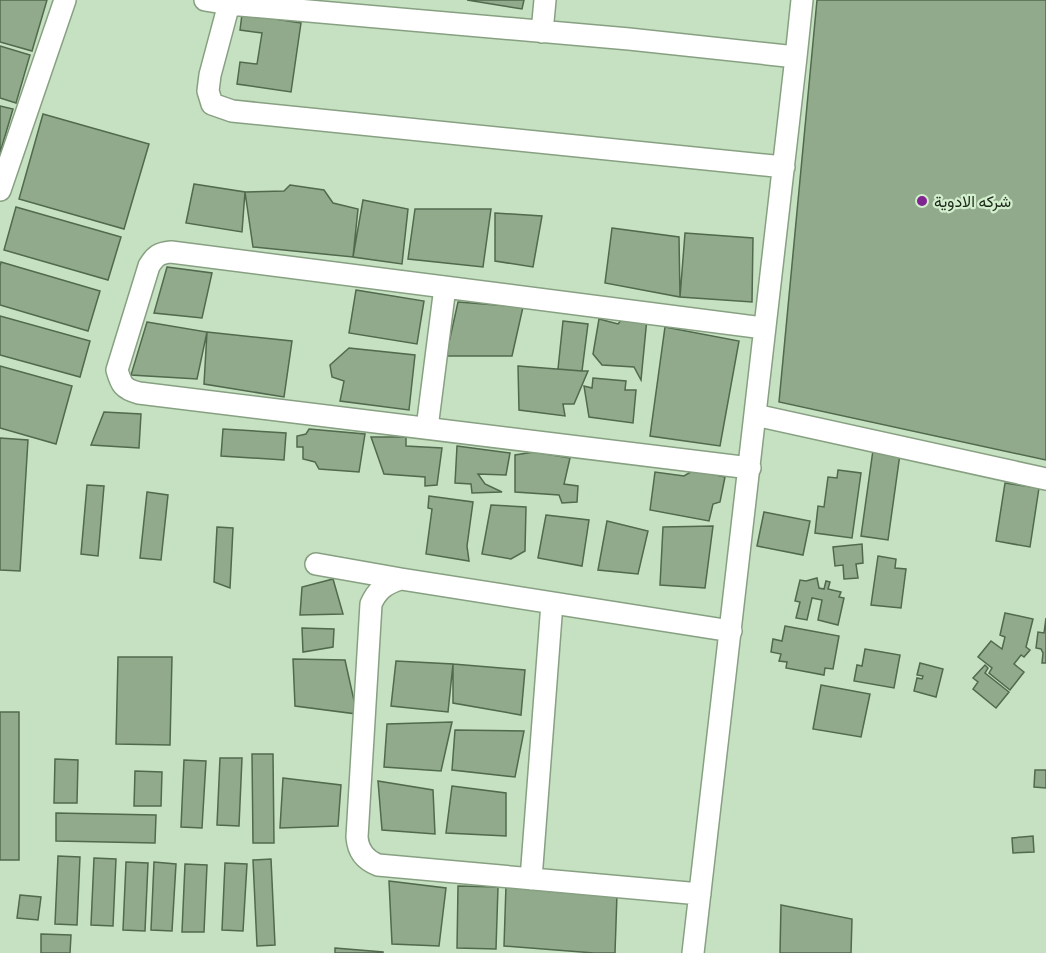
<svg xmlns="http://www.w3.org/2000/svg" width="1046" height="953" viewBox="0 0 1046 953" font-family="'Roboto Condensed',Vazirmatn,sans-serif">
<style>
.building{fill:#90aa8b;stroke:#51694d;stroke-width:1.5}
.lines{fill:none;stroke-linecap:round;stroke-linejoin:round}
.minor-casing{stroke:#87a082;stroke-width:24}
.minor{stroke:#fff;stroke-width:21}
.poi-dot{fill:#802491;stroke:#d3efce;stroke-width:2}
.labels{text-anchor:middle;stroke-width:4.5;stroke-linejoin:round;paint-order:stroke}
.poi-label{font-size:16px;fill:#1d271b;stroke:#d3efce;text-anchor:start}
</style>
<rect width="100%" height="100%" fill="#c6e1c1"/>
<path class="building" d="M 0,0 L 47,0 L 32,51 L 0,42 Z
M 467,0 L 524,0 L 522,9 Z
M 817,0 L 1046,0 L 1046,460 L 779,402 Z
M 242,14 L 301,23 L 291,92 L 237,84 L 240,62 L 257,64 L 262,33 L 240,30 Z
M 0,46 L 30,55 L 16,103 L 0,98 Z
M 0,106 L 13,109 L 0,153 Z
M 43,114 L 149,144 L 124,229 L 19,199 Z
M 194,184 L 245,192 L 242,232 L 186,223 Z
M 290,185 L 324,190 L 333,203 L 358,209 L 353,257 L 253,247 L 245,192 L 284,191 Z
M 363,200 L 408,209 L 402,264 L 353,257 Z
M 16,207 L 121,237 L 108,280 L 4,250 Z
M 415,209 L 491,209 L 483,267 L 408,259 Z
M 495,213 L 542,216 L 533,267 L 495,261 Z
M 612,228 L 679,237 L 680,297 L 605,283 Z
M 685,233 L 753,238 L 752,302 L 680,297 Z
M 1,262 L 100,291 L 88,331 L 0,305 L 0,266 Z
M 167,267 L 212,273 L 202,318 L 154,313 Z
M 356,290 L 424,301 L 417,344 L 349,333 Z
M 458,302 L 523,307 L 512,356 L 446,356 Z
M 0,316 L 90,341 L 80,377 L 0,355 Z
M 624,317 L 647,318 L 641,380 L 634,367 L 602,365 L 593,354 L 599,319 L 618,324 Z
M 563,321 L 588,324 L 582,371 L 558,369 Z
M 147,322 L 207,332 L 197,379 L 131,375 Z
M 665,327 L 739,341 L 720,446 L 650,436 Z
M 207,332 L 292,341 L 284,397 L 204,384 Z
M 349,348 L 415,355 L 409,410 L 340,401 L 344,381 L 332,377 L 330,365 Z
M 0,366 L 72,386 L 56,444 L 0,428 Z
M 518,366 L 582,371 L 588,371 L 574,404 L 563,404 L 565,416 L 519,410 Z
M 593,378 L 626,381 L 625,390 L 636,390 L 633,423 L 589,417 L 584,386 L 592,388 Z
M 104,412 L 141,414 L 139,448 L 91,445 Z
M 223,429 L 286,433 L 284,460 L 221,456 Z
M 309,429 L 365,434 L 359,472 L 319,469 L 315,462 L 303,459 L 303,447 L 297,447 L 297,436 L 306,434 Z
M 371,437 L 406,437 L 406,446 L 442,448 L 437,485 L 425,486 L 425,477 L 384,474 Z
M 0,438 L 28,440 L 20,571 L 0,570 Z
M 457,446 L 510,453 L 506,475 L 478,474 L 485,484 L 502,492 L 472,493 L 471,484 L 455,483 Z
M 873,450 L 900,454 L 888,540 L 861,536 Z
M 534,452 L 570,458 L 564,484 L 578,486 L 577,502 L 562,503 L 559,495 L 515,492 L 515,455 Z
M 694,470 L 725,477 L 720,502 L 713,504 L 709,521 L 650,510 L 655,472 L 684,476 Z
M 838,470 L 861,473 L 852,538 L 815,533 L 818,506 L 824,507 L 828,477 L 837,478 Z
M 1005,483 L 1039,488 L 1030,547 L 996,541 Z
M 87,485 L 104,486 L 98,556 L 81,554 Z
M 147,492 L 168,495 L 161,560 L 140,558 Z
M 429,496 L 473,502 L 467,546 L 469,561 L 426,554 L 432,509 L 428,508 Z
M 491,505 L 526,507 L 525,551 L 511,559 L 482,554 Z
M 764,512 L 810,521 L 803,555 L 757,546 Z
M 546,515 L 589,520 L 582,566 L 538,558 Z
M 607,521 L 648,531 L 638,574 L 598,570 Z
M 713,526 L 705,588 L 660,585 L 663,527 Z
M 217,527 L 233,528 L 230,588 L 214,582 Z
M 862,544 L 863,563 L 856,564 L 858,578 L 844,579 L 843,565 L 835,566 L 833,547 Z
M 878,556 L 896,559 L 895,568 L 906,569 L 901,608 L 871,605 Z
M 817,578 L 819,588 L 824,589 L 826,581 L 830,582 L 828,589 L 841,592 L 839,597 L 844,598 L 838,625 L 818,620 L 822,600 L 812,598 L 807,620 L 796,618 L 800,602 L 795,601 L 800,580 L 806,581 Z
M 333,579 L 343,614 L 300,615 L 302,587 Z
M 1005,613 L 1033,619 L 1026,647 L 1030,650 L 1024,657 L 1021,655 L 1014,664 L 1024,672 L 1010,690 L 989,673 L 992,668 L 978,657 L 991,641 L 1002,649 L 1005,637 L 1000,635 Z
M 1046,618 L 1046,663 L 1042,663 L 1043,653 L 1041,649 L 1036,648 L 1038,632 L 1044,633 Z
M 785,626 L 839,636 L 833,669 L 825,668 L 824,675 L 786,668 L 787,662 L 779,661 L 781,654 L 771,652 L 773,639 L 782,641 Z
M 302,628 L 334,629 L 333,647 L 303,652 Z
M 865,649 L 900,655 L 894,688 L 854,681 L 857,665 L 862,666 Z
M 118,657 L 172,657 L 170,745 L 116,744 Z
M 293,659 L 345,660 L 357,714 L 295,706 Z
M 396,661 L 453,664 L 448,712 L 391,706 Z
M 920,663 L 943,669 L 936,697 L 914,691 L 917,678 L 922,679 L 923,676 L 917,675 Z
M 453,664 L 525,670 L 521,715 L 453,703 Z
M 985,665 L 988,668 L 985,673 L 1009,692 L 996,708 L 973,689 L 978,682 L 973,678 Z
M 821,685 L 870,694 L 861,737 L 813,729 Z
M 0,712 L 19,712 L 19,860 L 0,860 Z
M 452,722 L 441,771 L 384,767 L 387,724 Z
M 455,730 L 524,731 L 515,777 L 452,770 Z
M 252,754 L 273,754 L 274,843 L 253,843 Z
M 220,758 L 242,758 L 239,826 L 217,825 Z
M 55,759 L 78,760 L 77,803 L 54,803 Z
M 184,760 L 206,761 L 202,828 L 181,827 Z
M 1035,770 L 1046,770 L 1046,788 L 1034,787 Z
M 135,771 L 162,772 L 161,806 L 134,806 Z
M 283,778 L 341,785 L 338,826 L 280,828 Z
M 378,781 L 433,790 L 435,834 L 382,830 Z
M 452,786 L 506,793 L 506,836 L 446,833 Z
M 56,813 L 156,815 L 155,843 L 56,841 Z
M 1033,836 L 1034,852 L 1013,853 L 1012,838 Z
M 58,856 L 80,857 L 77,925 L 55,924 Z
M 94,858 L 116,859 L 113,926 L 91,925 Z
M 271,859 L 275,945 L 257,946 L 253,860 Z
M 126,862 L 148,863 L 145,931 L 123,930 Z
M 154,862 L 176,864 L 172,931 L 151,930 Z
M 225,863 L 247,864 L 243,931 L 222,930 Z
M 185,864 L 207,865 L 204,932 L 182,932 Z
M 389,881 L 446,888 L 439,946 L 392,944 Z
M 506,885 L 617,894 L 615,953 L 594,953 L 504,946 Z
M 458,886 L 498,887 L 496,949 L 457,948 Z
M 20,895 L 41,897 L 38,920 L 17,918 Z
M 781,905 L 852,919 L 851,953 L 780,953 Z
M 41,934 L 71,935 L 70,953 L 41,953 Z
M 335,948 L 383,952 L 383,953 L 335,953 Z"/>
<g class="lines">
<defs>
<path id="minor" d="M 205,0 L 229,4 L 629,39 L 796,57 L 693,953
M 230,0 L 210,75 L 208,91 L 212,104 L 232,111 L 784,167
M 542,32 L 545,0
M 796,57 L 802,0
M 0,190 L 65,0
M 755,415 L 1046,479
M 427,428 L 445,287
M 750,468 L 139,393 C 123,389 121,384 117,370 L 149,266 C 155,256 159,253 171,252 L 764,328
M 316,564 L 401,579
M 531,879 L 552,603
M 700,894 L 378,865 C 365,860 358,851 357,837 L 371,604 C 377,590 386,583 401,579 L 731,631"/>
</defs>
<use href="#minor" class="minor-casing"/>
<use href="#minor" class="minor"/>
</g>
<circle class="poi-dot" cx="922" cy="201" r="6"/>
<g class="labels">
<g class="poi-label">
<text x="934" y="207">شركه الادوية</text>
</g>
</g>
</svg>
